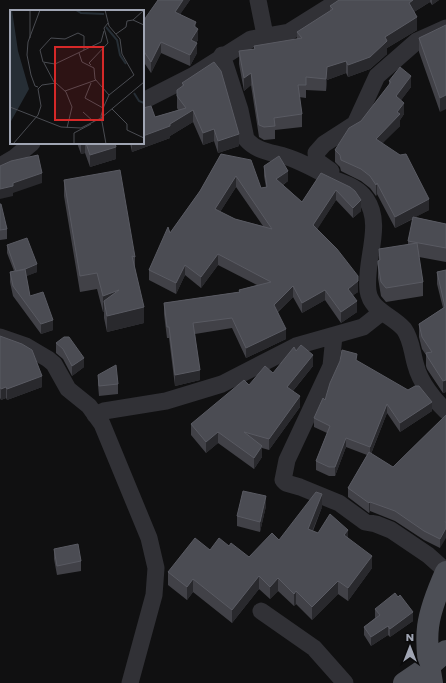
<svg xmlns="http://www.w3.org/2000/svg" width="446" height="683" viewBox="0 0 446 683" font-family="Poppins,sans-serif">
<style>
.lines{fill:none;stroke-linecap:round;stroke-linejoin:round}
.street{stroke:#313136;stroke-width:17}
.primary{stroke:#4c4e55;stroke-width:22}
.wall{fill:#414147;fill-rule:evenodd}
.shaded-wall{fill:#29292d}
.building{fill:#4b4c53;stroke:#595a62;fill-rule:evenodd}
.inset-river{fill:none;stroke:#262e35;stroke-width:2}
.inset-road{fill:none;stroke:#4a4c52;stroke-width:1}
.view{fill:#d62828;fill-opacity:0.15;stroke:#d62828;stroke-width:2}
.inset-edge{fill:none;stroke:#a0a5b3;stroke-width:2}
</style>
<rect width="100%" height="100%" fill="#101011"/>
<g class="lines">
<path class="street" d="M 258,0 L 265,35
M 222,55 L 240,110 L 246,139 C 257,152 272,152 287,157 C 303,162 318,171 333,179 C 345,184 358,187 366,199 C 384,225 364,261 368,291 C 371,311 392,315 404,329 C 412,340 412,354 416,366 C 420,382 434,400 446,411
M 143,101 L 194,75 L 251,39 L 289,32 L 340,0
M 0,166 L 14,158 L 32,143
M 331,171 L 317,161 L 316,153 L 324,144 L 355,124 L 377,76 L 417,41 L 446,28
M 334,336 L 331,366 L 287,460 L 283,480 L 286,483 L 300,487 L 339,503 L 365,522 L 376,524 L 391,530 L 428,555 L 446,571
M 0,337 L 26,346 L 48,359 L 54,364 L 68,389 L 89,406 L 102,424 L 149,538 L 156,568 L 154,595 L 130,683
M 95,415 L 104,411 L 166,401 L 222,384 L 296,346 L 363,327 L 382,312
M 261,611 L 314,648 L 345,683"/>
<path class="primary" d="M 404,683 L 429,666 L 446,651
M 432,683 C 423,634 426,617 446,572"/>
</g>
<path class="wall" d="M 158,0 L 190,0 L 180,14 L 196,27 L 198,40 L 196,43 L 197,53 L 190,66 L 161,53 L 151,73 L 143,61 L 143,24 Z
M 339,0 L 439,0 L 432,5 L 430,2 L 414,12 L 417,30 L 387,48 L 387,54 L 370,69 L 348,77 L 346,73 L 327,80 L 326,91 L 306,90 L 306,98 L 299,97 L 302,114 L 302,127 L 275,130 L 275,139 L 264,140 L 259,137 L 251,85 L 244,91 L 239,64 L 239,51 L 254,49 L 254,46 L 297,39 L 297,32 L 330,11 L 330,6 Z
M 446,25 L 440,112 L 419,52 L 419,38 Z
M 389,81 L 411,87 L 401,100 L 404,114 L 400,120 L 400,126 L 382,143 L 429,210 L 415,217 L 446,224 L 446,262 L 419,257 L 423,282 L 423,296 L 386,302 L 381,296 L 378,278 L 378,264 L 379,260 L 379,249 L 408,245 L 408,241 L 413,219 L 395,228 L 377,194 L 376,196 L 370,188 L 361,181 L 341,171 L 340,167 L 335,162 L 335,150 L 361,121 L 389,85 Z
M 182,83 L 239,146 L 218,153 L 214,141 L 203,145 L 193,122 L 170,136 L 170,138 L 132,152 L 130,143 L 143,143 L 155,117 L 178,110 L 177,108 L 177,90 L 182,87 Z
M 77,143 L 115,143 L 116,159 L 90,167 L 85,153 L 81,154 Z
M 221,154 L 261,188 L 266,187 L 264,176 L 264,166 L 288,181 L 283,185 L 302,202 L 321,173 L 361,211 L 353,218 L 336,200 L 317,229 L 358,292 L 353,295 L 357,312 L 341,323 L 325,300 L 302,313 L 293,297 L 278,312 L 286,339 L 246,358 L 232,328 L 195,334 L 200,380 L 175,386 L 169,338 L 167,338 L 164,314 L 164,303 L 239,292 L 239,290 L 257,285 L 218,265 L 201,288 L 185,275 L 176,294 L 149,280 L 149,270 L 170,233 L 200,191 ZM 236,187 L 263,226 L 235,219 L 220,212 Z
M 64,180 L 135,257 L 135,268 L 144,323 L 107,332 L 104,318 L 104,312 L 103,312 L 97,289 L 80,292 L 64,196 Z
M 0,204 L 7,229 L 7,239 L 0,240 Z
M 7,245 L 37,272 L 26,276 L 30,296 L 53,330 L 41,334 L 13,296 L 10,282 L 10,272 L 14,271 L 7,253 Z
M 446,270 L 446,392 L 443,393 L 427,369 L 426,366 L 426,355 L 422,349 L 419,337 L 419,324 L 443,308 L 437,284 L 437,272 Z
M 0,336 L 42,387 L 7,400 L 6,398 L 1,400 L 0,398 Z
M 56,343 L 84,367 L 72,376 L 63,359 L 56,353 Z
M 296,351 L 313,366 L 293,391 L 300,407 L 269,450 L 262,448 L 262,457 L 254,469 L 218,443 L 206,453 L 191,435 L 191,424 L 249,385 L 273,373 Z
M 340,361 L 357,361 L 432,411 L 400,432 L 387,413 L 371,454 L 393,467 L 446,415 L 440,548 L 424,540 L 395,521 L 370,511 L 369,513 L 348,497 L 348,488 L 367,455 L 346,447 L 335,476 L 329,476 L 316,470 L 316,461 L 327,433 L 314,427 L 314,418 L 325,400 Z
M 98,375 L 118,384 L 118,394 L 99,396 L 98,385 Z
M 266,506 L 260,532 L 237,526 L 237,516 Z
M 322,507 L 313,531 L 318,533 L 348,538 L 372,568 L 348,601 L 338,594 L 312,620 L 296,604 L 294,606 L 278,591 L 270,599 L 259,589 L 232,623 L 193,592 L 187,600 L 168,585 L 168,572 L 210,550 L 229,546 L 249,557 L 279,540 Z
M 54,549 L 81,561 L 81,571 L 57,575 L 54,559 Z
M 375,609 L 413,621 L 390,637 L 388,635 L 371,646 L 364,635 L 364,627 L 375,618 Z"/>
<path class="shaded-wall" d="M 183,0 L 190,0 L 175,22 L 175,12 Z
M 413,0 L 430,0 L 430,2 L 409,15 L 409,3 Z
M 432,0 L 439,0 L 432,5 Z
M 417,17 L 417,30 L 387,48 L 387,54 L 370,69 L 348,77 L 348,65 L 385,37 Z
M 196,22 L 196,33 L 198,29 L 198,40 L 191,51 L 191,40 L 194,26 Z
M 161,42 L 161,53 L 151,73 L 151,62 Z
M 197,43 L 197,53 L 190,66 L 190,55 Z
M 346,61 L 346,73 L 327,80 L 326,91 L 326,79 L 327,67 Z
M 251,73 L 251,85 L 244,91 L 244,78 Z
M 411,76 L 411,87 L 396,107 L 396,96 Z
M 446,95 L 446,109 L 440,112 L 440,98 Z
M 404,103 L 404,114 L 400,120 L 400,126 L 376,150 L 376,139 Z
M 193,110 L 193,122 L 170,136 L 170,138 L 132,152 L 132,143 L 143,143 L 143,136 L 170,124 Z
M 214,129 L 214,141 L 203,145 L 203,133 Z
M 239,134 L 239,146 L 218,153 L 218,141 Z
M 81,143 L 85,143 L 85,153 L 81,154 Z
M 116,147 L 116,159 L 90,167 L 90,155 Z
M 288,171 L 288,181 L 276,189 L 276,179 Z
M 42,173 L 42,183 L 13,193 L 13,196 L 0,199 L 0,189 L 13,183 Z
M 236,176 L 236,187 L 215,220 L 215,209 Z
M 377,183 L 377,194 L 376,196 L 376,185 Z
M 336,190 L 336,200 L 313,236 L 313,225 Z
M 429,199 L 429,210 L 395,228 L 395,217 Z
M 361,200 L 361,211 L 353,218 L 353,208 Z
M 218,254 L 218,265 L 201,288 L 201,277 Z
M 37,264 L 37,272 L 17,280 L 17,272 Z
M 185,265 L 185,275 L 176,294 L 176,283 Z
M 358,281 L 358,292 L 348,299 L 348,289 Z
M 293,286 L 293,297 L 274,315 L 274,305 Z
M 119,290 L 104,301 L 104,312 L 103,312 L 103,296 Z
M 325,290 L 325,300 L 302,313 L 302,303 Z
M 357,301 L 357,312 L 341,323 L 341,312 Z
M 144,307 L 144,323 L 107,332 L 107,316 Z
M 53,320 L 53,330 L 41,334 L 41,324 Z
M 286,329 L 286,339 L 246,358 L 246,348 Z
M 313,355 L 313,366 L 287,398 L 287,387 Z
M 84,358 L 84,367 L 72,376 L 72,366 Z
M 200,370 L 200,380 L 175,386 L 175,375 Z
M 42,376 L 42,387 L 7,400 L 7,389 Z
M 446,380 L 446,392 L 443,393 L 443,381 Z
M 6,387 L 6,398 L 1,400 L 1,389 Z
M 300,396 L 300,407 L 269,450 L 269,439 Z
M 432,402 L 432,411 L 400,432 L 400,423 Z
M 387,404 L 387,413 L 370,456 L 370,447 Z
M 218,432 L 218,443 L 206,453 L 206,442 Z
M 346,438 L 346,447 L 335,476 L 335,467 Z
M 262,446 L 262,457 L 254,469 L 254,458 Z
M 322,494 L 322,507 L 308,541 L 308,529 Z
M 266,496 L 266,506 L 260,532 L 260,522 Z
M 370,502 L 370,511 L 369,513 L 369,503 Z
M 446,520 L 446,538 L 440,548 L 440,539 L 445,522 Z
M 348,530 L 348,542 L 344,535 Z
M 372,556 L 372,568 L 348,601 L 348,588 Z
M 259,576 L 259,589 L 232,623 L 232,610 Z
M 278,578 L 278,591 L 270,599 L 270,587 Z
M 193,579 L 193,592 L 187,600 L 187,587 Z
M 338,581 L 338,594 L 312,620 L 312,607 Z
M 296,591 L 296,604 L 294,606 L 294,594 Z
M 413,612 L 413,621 L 390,637 L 390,629 Z
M 388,626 L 388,635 L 371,646 L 371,637 Z"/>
<path class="building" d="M 158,0 L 183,0 L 175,12 L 196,22 L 194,26 L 198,29 L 191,40 L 197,43 L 190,55 L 161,42 L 151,62 L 143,50 L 143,24 L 146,17 Z
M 339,0 L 413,0 L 409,3 L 417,17 L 385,37 L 387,41 L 370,57 L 348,65 L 346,61 L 327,67 L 326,79 L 306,77 L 306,85 L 298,85 L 302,114 L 274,118 L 275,126 L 264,127 L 259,125 L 251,73 L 244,78 L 239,51 L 255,49 L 254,46 L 302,38 L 297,32 L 333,9 L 330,6 Z
M 446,25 L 446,95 L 440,98 L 419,38 Z
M 214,62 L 221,71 L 239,134 L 218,141 L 214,129 L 203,133 L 193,110 L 170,124 L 170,126 L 143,136 L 143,108 L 151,106 L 155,117 L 186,108 L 177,96 L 177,90 L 184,85 L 182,83 Z
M 400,67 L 411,76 L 396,96 L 404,103 L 397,112 L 400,114 L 376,139 L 400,155 L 406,154 L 429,199 L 395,217 L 377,183 L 376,185 L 370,176 L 361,169 L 341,160 L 340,155 L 335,150 L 349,128 L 361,121 L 391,82 L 389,81 Z
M 86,143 L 115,143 L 116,147 L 90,155 Z
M 221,154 L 251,160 L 261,188 L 267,187 L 264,166 L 279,156 L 288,171 L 276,179 L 302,202 L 321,173 L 350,187 L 355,191 L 361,200 L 353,208 L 336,190 L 313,225 L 337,249 L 358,276 L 358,281 L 348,289 L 357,301 L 341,312 L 325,290 L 302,303 L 293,286 L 274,305 L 286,329 L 246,348 L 232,318 L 193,323 L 200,370 L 175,375 L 169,327 L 167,327 L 164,303 L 240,292 L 239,290 L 271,282 L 218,254 L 201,277 L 185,265 L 176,283 L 149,270 L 168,227 L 170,233 L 200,191 ZM 236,176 L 272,229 L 235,219 L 215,209 Z
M 38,155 L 42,173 L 13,183 L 13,186 L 0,189 L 0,166 L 11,161 Z
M 120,170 L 135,257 L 132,256 L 144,307 L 107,316 L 104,301 L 119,290 L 103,296 L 97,273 L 80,276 L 64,180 Z
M 0,204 L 1,204 L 7,229 L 0,230 Z
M 413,217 L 446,224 L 446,248 L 408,241 Z
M 27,238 L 37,264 L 23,270 L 16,271 L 7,245 Z
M 417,243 L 423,282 L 386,288 L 381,282 L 378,264 L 378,261 L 380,260 L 379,249 Z
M 25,269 L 30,296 L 43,292 L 53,320 L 41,324 L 13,286 L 10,272 Z
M 446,270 L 446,380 L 443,381 L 427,356 L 426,353 L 432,352 L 422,337 L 419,324 L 445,307 L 437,272 Z
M 0,336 L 22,344 L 32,350 L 42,376 L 7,389 L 6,387 L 1,389 L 0,387 Z
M 64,337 L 69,337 L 84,358 L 72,366 L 63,349 L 56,343 Z
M 301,345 L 313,355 L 287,387 L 300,396 L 269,439 L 244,432 L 262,446 L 254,458 L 218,432 L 206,442 L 191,424 L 244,380 L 249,385 L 265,366 L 273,373 L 294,347 L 296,351 Z
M 342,350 L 357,354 L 356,360 L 408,390 L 415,386 L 419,386 L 432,402 L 400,423 L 387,404 L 370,447 L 346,438 L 335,467 L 329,467 L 316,461 L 330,426 L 314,418 L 323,398 L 325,400 L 330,383 L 340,361 Z
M 116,365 L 118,384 L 99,386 L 98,375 Z
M 446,415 L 446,520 L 445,522 L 446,522 L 446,528 L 440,539 L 424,531 L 395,511 L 370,502 L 369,503 L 348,488 L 369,452 L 393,467 Z
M 243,491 L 266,496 L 260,522 L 237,516 Z
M 316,492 L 322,494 L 308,529 L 318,533 L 330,514 L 348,530 L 344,535 L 372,556 L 348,588 L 338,581 L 312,607 L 296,591 L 294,594 L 278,578 L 270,587 L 259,576 L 232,610 L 193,579 L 187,587 L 168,572 L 195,538 L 210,550 L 219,538 L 229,546 L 231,543 L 249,557 L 272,533 L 279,540 Z
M 78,544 L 81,561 L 57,566 L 54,549 Z
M 395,593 L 398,597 L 400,595 L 413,612 L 390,629 L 388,626 L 371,637 L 364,627 L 380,615 L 375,609 Z"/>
<g transform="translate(10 10)">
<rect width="134" height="134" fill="#101011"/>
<path d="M 0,0 L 2,0 L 8,41 L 19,79 L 0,113 Z" fill="#262e35"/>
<path class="inset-river" d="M 66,0 L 71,3 L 94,4M 96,17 L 107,30 L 110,45 L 116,54M 124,83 L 129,91 L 134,93"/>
<path class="inset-road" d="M 20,0 L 20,28M 95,0 L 99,16 L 110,29 L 112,44 L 124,65 L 99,85 L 94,96 L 91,106 L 96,134M 123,10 L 134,0M 106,24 L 116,17 L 117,11 L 123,10 L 134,15M 74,40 L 74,26 L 68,23 L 55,29 L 41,28 L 30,40 L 33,52 L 45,54 L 91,32 L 94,21M 69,43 L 72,52 L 84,58 L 85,69 L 99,85M 34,53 L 44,72M 81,55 L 79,53 L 98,33 L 94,18 L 98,13M 81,73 L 75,88 L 93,98M 28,77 L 25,76 L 21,65 L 17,45 L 18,32 L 30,0M 55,81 L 86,70M 0,97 L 51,117 L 71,118 L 91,108 L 134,72M 102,99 L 117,114 L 117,120 L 134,128M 73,102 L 84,112M 3,134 L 28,105 L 31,96 L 28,79 L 32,75 L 46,73 L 56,82 L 62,97 L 57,118M 64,134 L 64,123 L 81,114"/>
<path class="view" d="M 45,37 L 93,37 L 93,110 L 45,110 Z"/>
<rect width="134" height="134" class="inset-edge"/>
</g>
<g transform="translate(410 647)" stroke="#0b0b0c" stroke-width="3" paint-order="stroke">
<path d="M0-3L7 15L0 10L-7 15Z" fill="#a0a5b3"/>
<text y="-6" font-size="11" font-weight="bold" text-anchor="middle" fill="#a0a5b3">N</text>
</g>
</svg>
